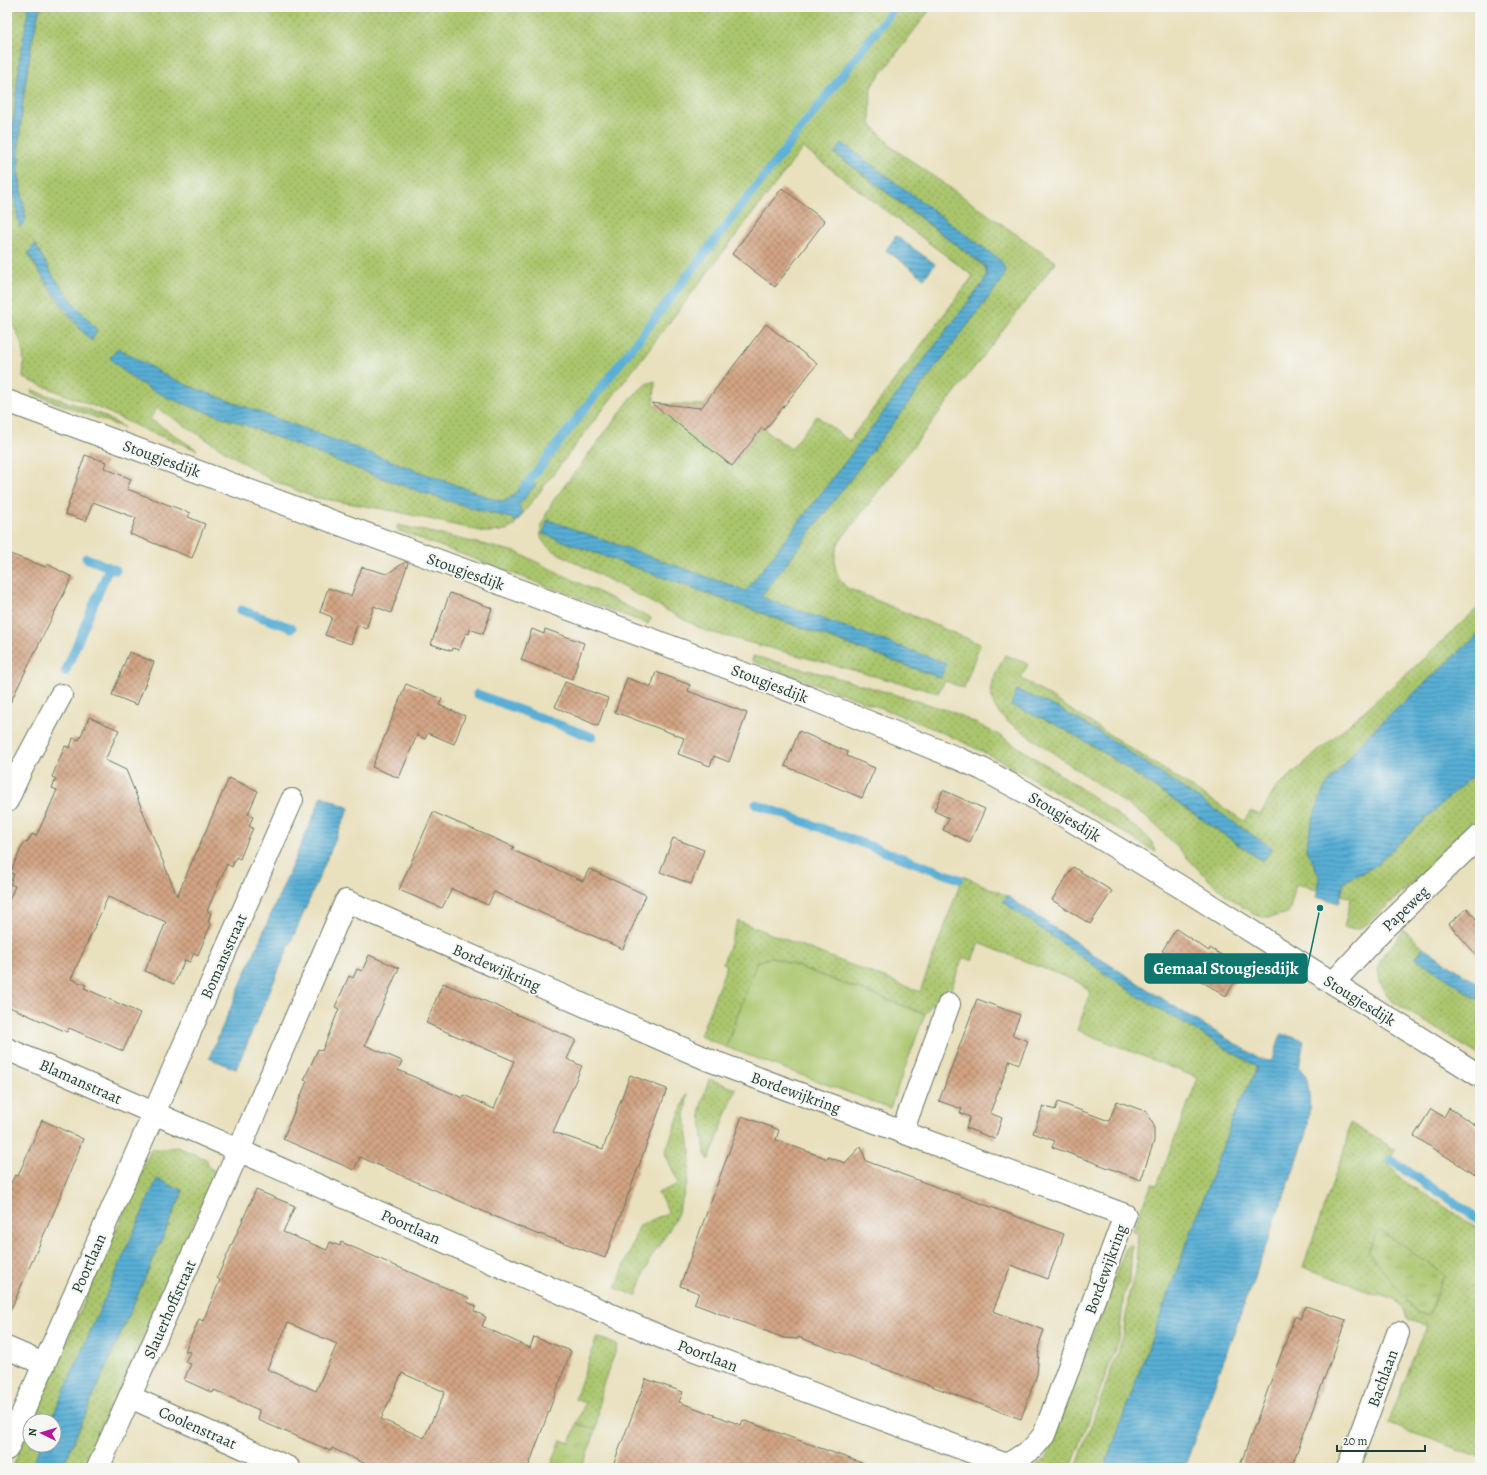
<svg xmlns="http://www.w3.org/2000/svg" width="1487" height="1475" viewBox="0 0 1487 1475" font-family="Alegreya,serif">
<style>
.grass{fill:url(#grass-dots);stroke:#648250;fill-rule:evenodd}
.park{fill:url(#park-tufts);stroke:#648250}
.garden{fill:#aac66d;stroke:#648250}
.water{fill:url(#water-rules);stroke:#3c7684}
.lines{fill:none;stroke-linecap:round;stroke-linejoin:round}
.stream{stroke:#59aed5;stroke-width:9}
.building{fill:url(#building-cross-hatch);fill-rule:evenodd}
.minor-casing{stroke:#667664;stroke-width:24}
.minor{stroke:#fff;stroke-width:22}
.labels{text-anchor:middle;stroke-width:4;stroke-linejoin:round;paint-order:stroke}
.street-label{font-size:16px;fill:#1f3d34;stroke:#f6f6f2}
.leader{fill:none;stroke:#0f766e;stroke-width:1.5}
.callout-dot{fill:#0f766e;stroke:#f6f6f2;stroke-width:1.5}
.callout{fill:#0f766e;stroke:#0f766e;stroke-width:1.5}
.callout-label{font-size:17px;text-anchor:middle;font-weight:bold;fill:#fff}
</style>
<defs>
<pattern id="grass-dots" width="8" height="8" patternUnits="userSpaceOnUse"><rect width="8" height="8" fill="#aac66d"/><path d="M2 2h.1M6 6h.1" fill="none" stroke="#8aa25a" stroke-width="1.8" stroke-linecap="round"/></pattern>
<pattern id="park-tufts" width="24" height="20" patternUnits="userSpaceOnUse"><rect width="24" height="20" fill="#aac66d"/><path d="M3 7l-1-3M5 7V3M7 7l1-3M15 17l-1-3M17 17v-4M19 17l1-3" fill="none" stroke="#8aa25a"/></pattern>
<pattern id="water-rules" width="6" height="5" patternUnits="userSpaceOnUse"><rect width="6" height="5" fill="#59aed5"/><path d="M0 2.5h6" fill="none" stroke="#498fae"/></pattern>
<pattern id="building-cross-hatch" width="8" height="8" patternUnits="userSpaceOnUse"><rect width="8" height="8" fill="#d2a484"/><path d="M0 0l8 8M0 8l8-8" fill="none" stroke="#aa876d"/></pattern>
</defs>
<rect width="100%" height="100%" fill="#f6f6f2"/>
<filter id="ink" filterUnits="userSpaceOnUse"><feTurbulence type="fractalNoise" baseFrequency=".025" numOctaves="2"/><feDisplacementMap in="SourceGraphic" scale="8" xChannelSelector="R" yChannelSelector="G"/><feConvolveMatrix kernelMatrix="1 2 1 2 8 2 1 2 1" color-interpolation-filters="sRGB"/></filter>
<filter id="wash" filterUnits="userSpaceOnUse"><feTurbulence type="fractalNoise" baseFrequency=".012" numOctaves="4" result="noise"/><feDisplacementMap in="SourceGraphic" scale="16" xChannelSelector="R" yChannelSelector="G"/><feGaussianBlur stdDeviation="0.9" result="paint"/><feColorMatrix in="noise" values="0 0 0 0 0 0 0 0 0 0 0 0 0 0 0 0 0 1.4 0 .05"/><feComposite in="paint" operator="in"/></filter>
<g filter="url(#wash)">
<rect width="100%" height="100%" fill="#e9e0bd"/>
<path class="grass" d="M 7,7 L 29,7 L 27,18 L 11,141 C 10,171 14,198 20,227 L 26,219 L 19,175 L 19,144 L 23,100 L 31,47 L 40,7 L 932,7 L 871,87 L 870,123 L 893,148 L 1056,262 L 839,542 C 832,559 833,574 847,588 L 980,644 L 964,688 L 945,681 L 938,693 L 706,631 L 556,552 C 551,549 546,546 543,541 C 536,533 548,510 553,501 L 632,397 L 646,384 L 655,381 L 654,404 L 710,405 L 689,432 L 732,466 L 762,428 L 791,449 L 817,416 L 849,441 L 973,276 L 803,148 L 515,524 C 508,532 495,532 485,532 L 394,511 L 313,497 L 303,493 L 269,479 L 157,408 L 150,419 L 197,450 L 145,430 L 101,409 L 23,378 C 25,348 22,340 7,315 ZM 842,143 L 1000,260 C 1007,269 1005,276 999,284 L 760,597 L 945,663 L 940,678 L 543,534 L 548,520 L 746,591 L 983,283 L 987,275 L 985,267 L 835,154 ZM 35,244 L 54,277 L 76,306 L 97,330 L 92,341 C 66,318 45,283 28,254 ZM 118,348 L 163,374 L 189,386 L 496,500 C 511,505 518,489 527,479 L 535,485 L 519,505 L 522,514 L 515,522 L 512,518 C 424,498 341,462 258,430 C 216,413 170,404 133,378 C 124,372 117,365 110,358 Z
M 32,390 C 60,400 100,410 124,428 L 33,394 Z
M 398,525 L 516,552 L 651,618 L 648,624 L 397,530 Z
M 1480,606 L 1480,633 L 1368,735 L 1334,775 L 1324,789 L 1306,847 L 1320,878 L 1318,889 L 1296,884 L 1289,913 C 1279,915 1269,919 1259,916 C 1253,915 1248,910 1243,907 C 1207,884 1182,849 1151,821 L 1006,720 C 982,699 992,680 1005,655 L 1028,664 L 1021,678 L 1244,821 L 1251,811 L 1260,815 L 1276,788 L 1410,671 ZM 1018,691 L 1060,709 L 1086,724 L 1272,848 L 1262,861 L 1100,750 L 1055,724 L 1011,705 Z
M 753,656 L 838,678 L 951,711 L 1001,736 L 1073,783 L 1135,827 C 1144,834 1153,840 1156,852 C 1092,814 1029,773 961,741 C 894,710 822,687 752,661 Z
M 1480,769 L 1480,821 L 1367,924 L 1357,929 L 1344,928 L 1351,898 L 1341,895 L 1344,882 L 1373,867 Z
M 963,876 L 1007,896 L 1003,902 L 1139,997 L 1249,1062 L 1256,1066 L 1257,1069 L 1241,1100 L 1232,1121 L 1104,1468 L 1076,1468 L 1123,1337 L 1129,1294 L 1136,1272 L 1138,1233 L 1132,1230 L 1152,1184 L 1157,1185 L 1198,1078 L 1077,1030 L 1090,995 L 1088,989 L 1078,982 L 979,943 L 972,960 L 963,957 L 944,1008 L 932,1003 L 925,1014 L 772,957 L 757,962 L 726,1047 L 700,1036 L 727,965 L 723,963 L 738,921 L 920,992 Z
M 1404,930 L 1423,947 L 1416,958 L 1480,1001 L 1480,1056 L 1395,1003 L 1389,998 L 1380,982 L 1378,968 L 1380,960 Z
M 709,1079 L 736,1089 L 709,1160 L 705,1154 L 700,1109 Z
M 687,1094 L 685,1116 L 691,1155 L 687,1184 L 677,1215 L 666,1235 L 650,1259 L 636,1296 L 616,1288 L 639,1226 L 667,1213 L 668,1210 L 658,1193 L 678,1184 L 678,1182 L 665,1153 Z
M 1350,1123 L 1396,1150 L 1389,1165 L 1402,1180 L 1480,1229 L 1480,1457 L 1388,1424 L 1426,1325 L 1408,1320 L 1403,1307 L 1394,1300 L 1303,1267 L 1345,1147 Z
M 177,1147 L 206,1159 L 210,1168 L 216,1172 L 86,1468 L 62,1468 L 183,1191 L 157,1180 L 51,1421 L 32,1421 L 152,1148 L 156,1150 Z
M 1127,1245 L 1132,1245 L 1130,1280 L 1124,1294 L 1119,1339 L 1071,1468 L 1029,1468 L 1042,1462 L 1046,1458 Z
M 597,1337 L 618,1345 L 601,1390 L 596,1430 L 577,1423 L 585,1403 L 575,1399 Z
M 30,1426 L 30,1445 L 41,1445 L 31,1468 L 12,1468 Z"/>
<path class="park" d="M 1378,1229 L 1444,1274 L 1429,1316 L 1417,1312 L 1368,1252 Z
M 577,1423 L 596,1430 L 582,1468 L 558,1468 L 551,1466 L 561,1440 L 570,1443 Z"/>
<path class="garden" d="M 772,957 L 925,1014 L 890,1108 L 726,1047 L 757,962 Z"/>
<path class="water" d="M 29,7 L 40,7 L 31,47 L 23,100 L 19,144 L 19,175 L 26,219 L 20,228 L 13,191 L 11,160 L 11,141 L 20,57 Z
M 842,143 L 1000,260 C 1007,269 1005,276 999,284 L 761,597 L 946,663 L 941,678 L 543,534 L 548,520 L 746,591 L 983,283 L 987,275 L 985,266 L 835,153 Z
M 896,236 L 935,264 L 924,278 L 886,250 Z
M 35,244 L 54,277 L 76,306 L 97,330 L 91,341 C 67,313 47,285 28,253 Z
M 118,348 L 163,374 L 189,386 L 496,500 C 511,505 518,489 527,478 L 536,485 L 519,505 L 522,514 L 515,522 L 511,518 C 424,498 341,462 258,430 C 216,413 170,404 132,378 C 124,372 117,365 110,358 Z
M 1480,633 L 1480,769 L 1373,867 L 1344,882 L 1339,903 L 1316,897 L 1320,878 L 1306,847 L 1314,815 L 1324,789 L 1368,735 Z
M 1017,690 L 1060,709 L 1107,737 L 1272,848 L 1263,861 L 1100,750 L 1055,724 L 1011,705 Z
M 322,796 L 349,808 L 236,1069 L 209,1058 Z
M 1007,896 L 1093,954 L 1189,1016 L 1261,1059 L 1268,1061 L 1273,1060 L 1281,1034 L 1304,1040 L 1299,1067 C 1313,1075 1310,1121 1306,1136 L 1184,1468 L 1104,1468 L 1232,1121 L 1241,1100 L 1256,1071 L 1256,1066 L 1139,997 L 1007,905 L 1003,902 Z
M 1423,947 L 1480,985 L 1480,1001 L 1416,958 Z
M 157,1179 L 183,1191 L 62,1468 L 31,1468 L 41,1445 L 54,1445 L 54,1421 L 51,1421 Z"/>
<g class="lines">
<path class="stream" d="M 523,489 L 895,7
M 86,558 L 116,570
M 241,610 L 292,628
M 65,672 L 109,568
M 477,694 L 592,737
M 756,804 L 959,879
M 1391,1160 L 1480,1220"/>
</g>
<g id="blocks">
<path class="building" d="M 782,188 L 825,221 L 775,287 L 732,254 Z
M 766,324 L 817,364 L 765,430 L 762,428 L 732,466 L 651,403 L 701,408 Z
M 85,455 L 106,462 L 104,468 L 131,479 L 127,489 L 190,513 L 188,517 L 205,524 L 192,558 L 130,534 L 136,518 L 93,502 L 86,521 L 65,514 Z
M 7,553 L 46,567 L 47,564 L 72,577 L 7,709 Z
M 405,562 L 408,563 L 391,613 L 374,606 L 366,629 L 357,625 L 351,644 L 325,635 L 332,617 L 320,612 L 328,588 L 351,596 L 362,567 L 387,574 Z
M 450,593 L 492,608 L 483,634 L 470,629 L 469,634 L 466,633 L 459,650 L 453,648 L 452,651 L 431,644 Z
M 532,629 L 544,634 L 545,629 L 584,643 L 572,679 L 521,660 Z
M 129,652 L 154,662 L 137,705 L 112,695 Z
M 656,672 L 690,685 L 688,691 L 747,713 L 729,762 L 714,756 L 710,766 L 678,754 L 684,738 L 615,712 L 627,678 L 651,687 Z
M 565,682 L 608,698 L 598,726 L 555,707 Z
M 406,684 L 442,699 L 439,705 L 465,716 L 454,744 L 428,733 L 425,739 L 417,735 L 399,778 L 372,767 Z
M 89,717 L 119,730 L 105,760 L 126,770 L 177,896 L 229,778 L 258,791 L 248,814 L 253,817 L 249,826 L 253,828 L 246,844 L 240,859 L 236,857 L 232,867 L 227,864 L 207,911 L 211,913 L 208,922 L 211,924 L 198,955 L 194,953 L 190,962 L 185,960 L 174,984 L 145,971 L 166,922 L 108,897 L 71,979 L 86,985 L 84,988 L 140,1013 L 123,1051 L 69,1028 L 67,1032 L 7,1006 L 7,905 L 15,886 L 10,884 L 14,874 L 10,873 L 24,842 L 27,843 L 32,834 L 36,836 L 47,813 L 57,790 L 52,788 L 56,779 L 52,777 L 65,746 L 70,748 L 73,738 L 79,740 Z
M 799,731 L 848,752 L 847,756 L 875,768 L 862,798 L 785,766 Z
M 943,790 L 985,809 L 970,842 L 943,830 L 949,818 L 934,811 Z
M 433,812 L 514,847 L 512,850 L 583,881 L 589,869 L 646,895 L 623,949 L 494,892 L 488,905 L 452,889 L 442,908 L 399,890 Z
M 673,838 L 704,850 L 691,884 L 660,872 Z
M 1073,867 L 1112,891 L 1090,924 L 1052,900 Z
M 1467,908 L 1480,924 L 1480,959 L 1449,924 Z
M 1176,929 L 1209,951 L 1210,948 L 1243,968 L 1226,996 L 1184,971 L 1156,972 L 1167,954 L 1162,951 Z
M 369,955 L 399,968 L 365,1045 L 402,1061 L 398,1070 L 463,1098 L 464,1095 L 494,1109 L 514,1061 L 426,1023 L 443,983 L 576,1040 L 567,1059 L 582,1066 L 553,1132 L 603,1149 L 630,1075 L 667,1089 L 605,1258 L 540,1234 L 539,1235 L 503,1220 L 360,1157 L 354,1170 L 283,1139 L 307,1081 L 304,1080 L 318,1049 L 322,1051 L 339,1009 L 335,1007 L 349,976 L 353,978 L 357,969 L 362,971 Z
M 977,999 L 1020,1015 L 1012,1035 L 1028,1041 L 1019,1064 L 1010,1060 L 990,1113 L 1002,1118 L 995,1139 L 966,1128 L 970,1117 L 960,1113 L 962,1109 L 939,1101 Z
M 1117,1101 L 1147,1112 L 1154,1125 L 1154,1141 L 1141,1180 L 1052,1147 L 1055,1141 L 1033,1133 L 1043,1106 L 1055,1110 L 1058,1102 L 1109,1121 Z
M 1449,1108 L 1480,1128 L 1480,1178 L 1414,1136 L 1431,1109 L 1444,1117 Z
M 742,1116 L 779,1130 L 776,1140 L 828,1159 L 828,1157 L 845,1163 L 861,1146 L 866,1161 L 1064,1234 L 1048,1279 L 1011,1265 L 993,1311 L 1044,1330 L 1040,1341 L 1037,1374 L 1021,1419 L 798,1337 L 798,1339 L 784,1338 L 694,1304 L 699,1293 L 680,1286 Z
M 42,1120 L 83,1139 L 57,1205 L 7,1318 L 7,1191 L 15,1175 L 18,1176 Z
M 256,1190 L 295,1206 L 283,1232 L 327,1250 L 330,1242 L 340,1246 L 341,1242 L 469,1298 L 467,1302 L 476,1306 L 474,1311 L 486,1317 L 482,1326 L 530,1348 L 534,1337 L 571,1351 L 528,1468 L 374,1468 L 332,1448 L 331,1451 L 258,1420 L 259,1410 L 214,1390 L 213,1393 L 184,1380 L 191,1364 L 185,1362 L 190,1352 L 185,1351 L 199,1319 L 203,1321 L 220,1280 L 217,1278 ZM 288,1323 L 337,1344 L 316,1391 L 267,1369 ZM 402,1373 L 445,1392 L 424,1438 L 381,1419 Z
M 1306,1306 L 1346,1320 L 1291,1468 L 1239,1468 L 1295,1316 L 1300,1319 Z
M 646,1379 L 683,1392 L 679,1402 L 741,1425 L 743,1420 L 867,1465 L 866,1468 L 612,1468 Z"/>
</g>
</g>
<g filter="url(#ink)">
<use href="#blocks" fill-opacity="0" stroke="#667664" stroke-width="1"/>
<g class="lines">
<defs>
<path id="minor" d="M 7,401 L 807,697 L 957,758 L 982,769 L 1025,792 L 1194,895 L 1480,1076
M 7,801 L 21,770 L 61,695
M 1333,983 L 1383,929 L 1480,836
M 7,1049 L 154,1113 L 292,800
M 902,1132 L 949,1004
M 7,1348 L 44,1364
M 130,1397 L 289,1468
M 7,1449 L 154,1113 L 670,1341 L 1007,1465 L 1007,1468
M 98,1468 L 239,1150 L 346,901 L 709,1060 L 1125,1215 L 1044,1435 L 1032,1449 L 1007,1465
M 1348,1468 L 1398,1333"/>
</defs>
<use href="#minor" class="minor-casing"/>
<use href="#minor" class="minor"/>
</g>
</g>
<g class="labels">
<g class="street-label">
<text transform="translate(162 458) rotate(20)" y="6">Stougjesdijk</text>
<text transform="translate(466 571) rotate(20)" y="6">Stougjesdijk</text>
<text transform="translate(770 683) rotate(21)" y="6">Stougjesdijk</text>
<text transform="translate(1065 816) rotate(31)" y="6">Stougjesdijk</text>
<text transform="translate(1405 908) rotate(-44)" y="6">Papeweg</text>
<text transform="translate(223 956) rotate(-66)" y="6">Bomansstraat</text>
<text transform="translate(497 967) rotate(24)" y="6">Bordewijkring</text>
<text transform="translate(1360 1000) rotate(32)" y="6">Stougjesdijk</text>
<text transform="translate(81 1081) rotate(24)" y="6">Blamanstraat</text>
<text transform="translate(796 1092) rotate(20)" y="6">Bordewijkring</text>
<text transform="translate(411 1226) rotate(24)" y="6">Poortlaan</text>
<text transform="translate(88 1263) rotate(-66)" y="6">Poortlaan</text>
<text transform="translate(1105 1269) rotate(-70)" y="6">Bordewijkring</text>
<text transform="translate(169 1309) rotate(-66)" y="6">Slauerhoffstraat</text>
<text transform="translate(708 1355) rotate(21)" y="6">Poortlaan</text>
<text transform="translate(1382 1378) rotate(-70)" y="6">Bachlaan</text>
<text transform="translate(198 1427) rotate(24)" y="6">Coolenstraat</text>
</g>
</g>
<path class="leader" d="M1320 908L1307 969"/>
<circle class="callout-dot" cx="1320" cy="908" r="4"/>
<rect class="callout" x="1145" y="954" width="162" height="29" rx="4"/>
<g class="callout-label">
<text x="1226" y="974">Gemaal Stougjesdijk</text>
</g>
<rect width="1487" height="1475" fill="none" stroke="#f6f6f2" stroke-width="24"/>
<g transform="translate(42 1433) rotate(275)"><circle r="19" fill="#f6f6f2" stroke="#a0aca6"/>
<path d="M0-3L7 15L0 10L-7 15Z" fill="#b5179e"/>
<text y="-6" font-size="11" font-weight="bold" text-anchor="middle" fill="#1f3d34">N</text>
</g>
<path d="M1337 1445v6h88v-6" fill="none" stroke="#1f3d34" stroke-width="2"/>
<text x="1343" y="1445" font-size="12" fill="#1f3d34" stroke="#f6f6f2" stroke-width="3" paint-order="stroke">20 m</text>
</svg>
